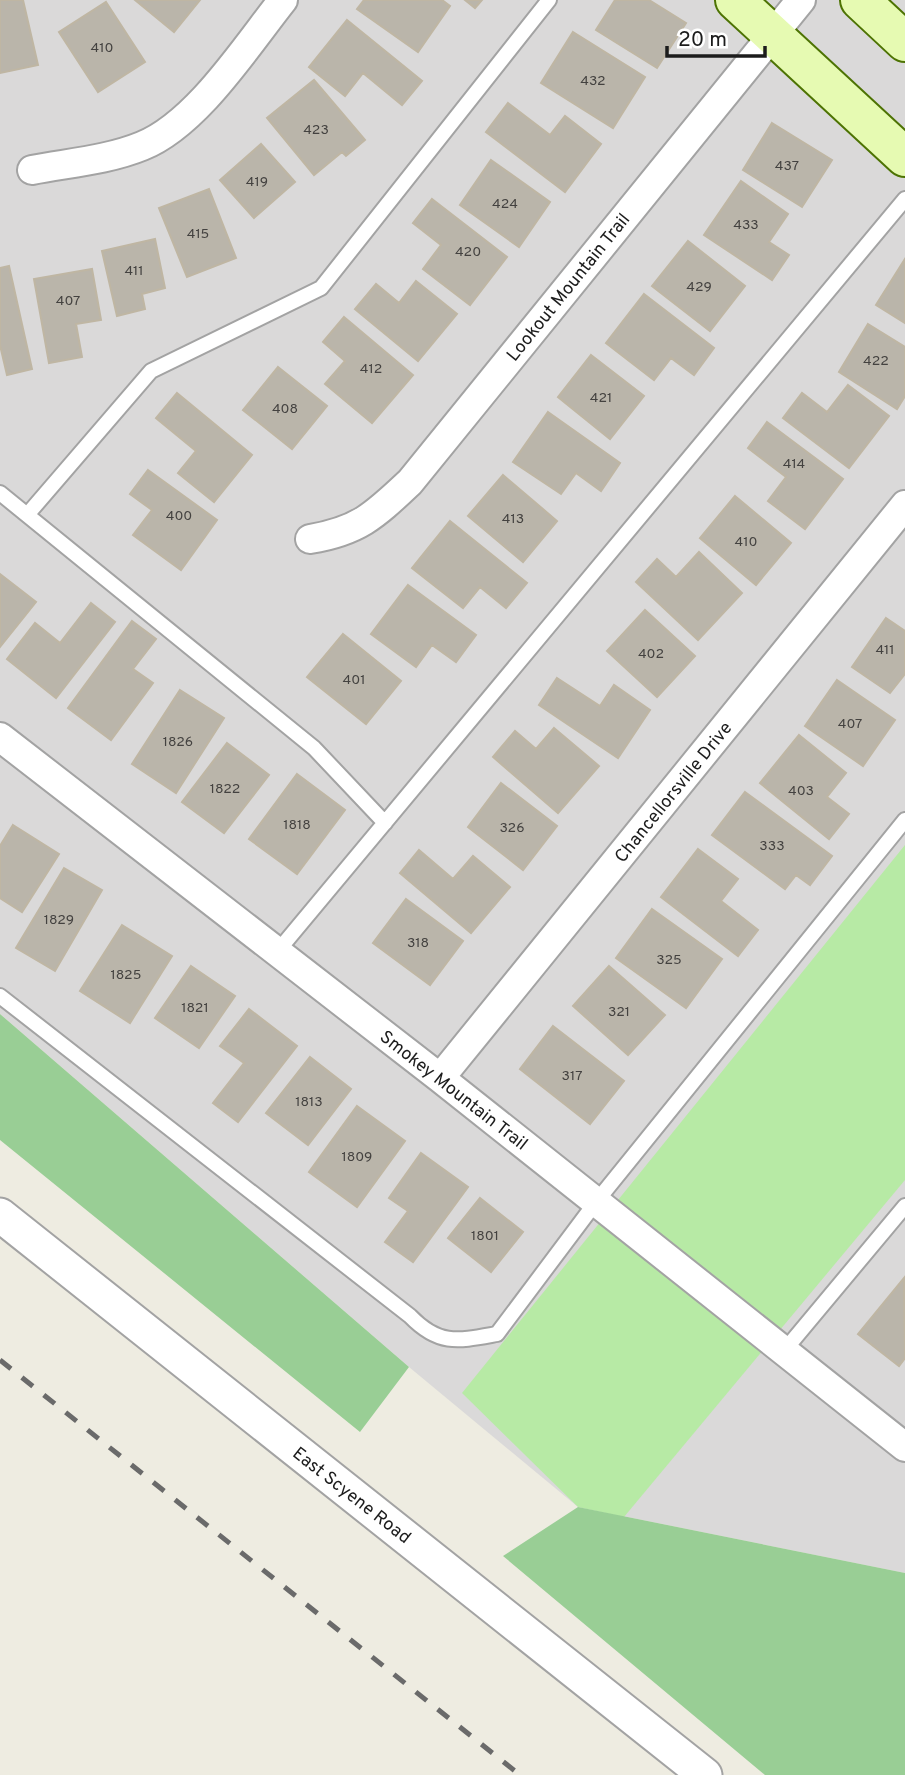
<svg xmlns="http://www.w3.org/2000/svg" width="905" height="1775" viewBox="0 0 905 1775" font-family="Overpass,sans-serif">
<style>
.residential{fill:#dad9d9}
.grass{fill:#b7eaa5}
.forest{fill:#99ce95}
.building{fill:#bab5aa;stroke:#bfb6a3;stroke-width:2}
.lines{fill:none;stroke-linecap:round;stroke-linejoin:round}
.service-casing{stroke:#a3a3a3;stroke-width:18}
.minor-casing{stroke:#a3a3a3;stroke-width:32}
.tertiary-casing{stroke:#a3a3a3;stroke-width:37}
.secondary-casing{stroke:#4d7303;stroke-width:42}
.service{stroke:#fff;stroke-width:14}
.minor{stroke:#fff;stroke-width:28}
.tertiary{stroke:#fff;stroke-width:33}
.secondary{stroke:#e6fab2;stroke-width:38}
.rail{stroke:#6a6a6a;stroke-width:5;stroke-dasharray:14 14;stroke-linecap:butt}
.labels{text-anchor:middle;stroke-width:5;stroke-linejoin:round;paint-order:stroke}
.number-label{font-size:14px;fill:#444240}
.street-label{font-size:18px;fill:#1c1c1c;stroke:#fff}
</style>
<rect width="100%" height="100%" fill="#eeece1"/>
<path class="residential" d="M 0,0 L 905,0 L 905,1573 L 578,1507 L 409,1367 L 0,1014 Z"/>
<path class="grass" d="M 905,845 L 905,1180 L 624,1517 L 578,1507 L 462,1393 Z"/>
<path class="forest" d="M 0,1014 L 409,1367 L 360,1432 L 0,1140 Z
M 578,1507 L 905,1573 L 905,1775 L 765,1775 L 503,1556 Z"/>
<path class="building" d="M 0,0 L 23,0 L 38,65 L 0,73 Z
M 135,0 L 200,0 L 174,32 Z
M 364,0 L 442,0 L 450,6 L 418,52 L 357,9 Z
M 465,0 L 482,0 L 475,8 Z
M 615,0 L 649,0 L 686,23 L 657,68 L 596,30 Z
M 106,2 L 145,62 L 98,92 L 59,32 Z
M 347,20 L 422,81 L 402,105 L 363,73 L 345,96 L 309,67 Z
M 573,32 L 645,77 L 613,128 L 541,83 Z
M 314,80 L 365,140 L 346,156 L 342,152 L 314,175 L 267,118 Z
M 508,103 L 550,135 L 565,116 L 601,144 L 565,192 L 486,132 Z
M 772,123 L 832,160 L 802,207 L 743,170 Z
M 261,144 L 295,182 L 254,218 L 220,180 Z
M 491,160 L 550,202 L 519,247 L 460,205 Z
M 741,181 L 788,214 L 769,242 L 789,255 L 772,280 L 704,235 Z
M 209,189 L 236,258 L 187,277 L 159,208 Z
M 432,199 L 507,257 L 470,305 L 423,269 L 441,245 L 413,223 Z
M 155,239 L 165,288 L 142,294 L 145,309 L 117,316 L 102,251 Z
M 688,241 L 745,286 L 710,331 L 652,286 Z
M 905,259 L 905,323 L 876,305 Z
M 9,266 L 32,369 L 7,375 L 0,345 L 0,268 Z
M 92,269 L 101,320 L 76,324 L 82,357 L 49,363 L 34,279 Z
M 416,281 L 457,314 L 418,361 L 355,309 L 376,284 L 399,303 Z
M 644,294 L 714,348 L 694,375 L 671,358 L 654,380 L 606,343 Z
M 344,317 L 413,375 L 372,423 L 325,384 L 345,361 L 323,342 Z
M 868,324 L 905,347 L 905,396 L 897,409 L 839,372 Z
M 591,355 L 644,396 L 610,439 L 558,397 Z
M 278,367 L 327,406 L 292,449 L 243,410 Z
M 848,385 L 889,416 L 849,468 L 783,418 L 802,393 L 827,412 Z
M 177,393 L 252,455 L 214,502 L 178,473 L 196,451 L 156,418 Z
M 548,412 L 620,463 L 601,491 L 576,473 L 561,494 L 513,462 Z
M 767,422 L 843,479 L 805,529 L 768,501 L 786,477 L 748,448 Z
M 148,470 L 217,520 L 181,570 L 133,535 L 152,510 L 130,494 Z
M 503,475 L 557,521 L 523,562 L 468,516 Z
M 735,496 L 791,543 L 756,585 L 700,538 Z
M 450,521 L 527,583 L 506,608 L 480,587 L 463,608 L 412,568 Z
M 699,552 L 742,593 L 698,640 L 636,582 L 657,559 L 676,577 Z
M 0,574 L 36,602 L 0,647 Z
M 408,585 L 476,635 L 456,662 L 432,645 L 416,667 L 371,634 Z
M 91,603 L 115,622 L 56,698 L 7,659 L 35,623 L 60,643 Z
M 645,610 L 695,656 L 657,697 L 607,651 Z
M 886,618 L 905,631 L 905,674 L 890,693 L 852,667 Z
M 132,621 L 156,639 L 133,669 L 153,683 L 111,740 L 68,708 Z
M 343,634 L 401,681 L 366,724 L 307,677 Z
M 557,678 L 600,706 L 614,685 L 650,710 L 618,758 L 539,705 Z
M 837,680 L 895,720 L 863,766 L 805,726 Z
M 180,690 L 224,718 L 176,793 L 132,764 Z
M 554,728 L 599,766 L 558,813 L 493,757 L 515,731 L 536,749 Z
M 799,735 L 846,773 L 827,797 L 849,814 L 829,839 L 760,783 Z
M 227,743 L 269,775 L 224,833 L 182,802 Z
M 297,774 L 345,810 L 297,874 L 249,839 Z
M 501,783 L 557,826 L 523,870 L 468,827 Z
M 745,792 L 832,856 L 810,885 L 796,875 L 785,889 L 712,835 Z
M 13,825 L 59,854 L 22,912 L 0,898 L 0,846 Z
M 698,849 L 738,879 L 721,901 L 758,930 L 738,956 L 661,897 Z
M 419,850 L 453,879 L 473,856 L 510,887 L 471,933 L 400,873 Z
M 64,868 L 102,890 L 55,971 L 16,948 Z
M 406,899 L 463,941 L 430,985 L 373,943 Z
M 652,909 L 722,959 L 686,1008 L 616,958 Z
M 122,925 L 172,956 L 130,1023 L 80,991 Z
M 191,966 L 235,996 L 199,1048 L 155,1018 Z
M 609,966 L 665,1015 L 628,1055 L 573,1006 Z
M 249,1009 L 297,1046 L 238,1122 L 213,1103 L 244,1063 L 220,1046 Z
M 553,1026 L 624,1081 L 590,1124 L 520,1069 Z
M 310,1057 L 351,1089 L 308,1145 L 266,1113 Z
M 357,1106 L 405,1141 L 357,1207 L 309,1172 Z
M 421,1153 L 468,1187 L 413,1262 L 385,1242 L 408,1211 L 389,1198 Z
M 480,1198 L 523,1232 L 491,1272 L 448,1238 Z
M 904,1278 L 905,1358 L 899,1366 L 858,1334 Z"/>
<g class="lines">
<defs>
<path id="service" d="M 0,493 L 314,748 L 385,823
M 27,515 L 151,371 L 321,288 L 549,0
M 277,952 L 905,199
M 0,996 L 410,1316 C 439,1346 458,1341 497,1334 L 596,1202 L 905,820
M 784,1351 L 905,1206"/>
<path id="minor" d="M 32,170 C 68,163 108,160 142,146 C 197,124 247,45 283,0
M 310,539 C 359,531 375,515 410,482 L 801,0
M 0,737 L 440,1078 L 905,1447
M 440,1078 L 905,505"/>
<path id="tertiary" d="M 0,1215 L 705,1775"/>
<path id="secondary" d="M 735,0 L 905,157
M 860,0 L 905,42"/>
</defs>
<use href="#service" class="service-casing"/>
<use href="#minor" class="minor-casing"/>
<use href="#tertiary" class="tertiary-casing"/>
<use href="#secondary" class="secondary-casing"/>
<use href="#service" class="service"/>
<use href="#minor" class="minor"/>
<use href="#tertiary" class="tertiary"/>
<use href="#secondary" class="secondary"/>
<path class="rail" d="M 0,1360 L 520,1775"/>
</g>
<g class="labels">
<g class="number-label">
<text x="102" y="52">410</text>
<text x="593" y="85">432</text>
<text x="316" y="134">423</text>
<text x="787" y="170">437</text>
<text x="257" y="186">419</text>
<text x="505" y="208">424</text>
<text x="746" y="229">433</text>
<text x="198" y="238">415</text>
<text x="468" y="256">420</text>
<text x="134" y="275">411</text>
<text x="699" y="291">429</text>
<text x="68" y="305">407</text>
<text x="876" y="365">422</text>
<text x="371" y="373">412</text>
<text x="601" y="402">421</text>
<text x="285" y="413">408</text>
<text x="794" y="468">414</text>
<text x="179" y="520">400</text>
<text x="513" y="523">413</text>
<text x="746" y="546">410</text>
<text x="885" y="654">411</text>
<text x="651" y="658">402</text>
<text x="354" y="684">401</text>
<text x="850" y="728">407</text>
<text x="178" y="746">1826</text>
<text x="225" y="793">1822</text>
<text x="801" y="795">403</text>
<text x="297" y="829">1818</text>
<text x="512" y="832">326</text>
<text x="772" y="850">333</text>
<text x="59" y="924">1829</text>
<text x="418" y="947">318</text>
<text x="669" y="964">325</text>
<text x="126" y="979">1825</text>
<text x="195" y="1012">1821</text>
<text x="619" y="1016">321</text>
<text x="572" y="1080">317</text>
<text x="309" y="1106">1813</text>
<text x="357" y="1161">1809</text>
<text x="485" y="1240">1801</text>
</g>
<g class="street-label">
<text transform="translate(568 287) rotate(-51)" y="6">Lookout Mountain Trail</text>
<text transform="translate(673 792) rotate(-51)" y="6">Chancellorsville Drive</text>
<text transform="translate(454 1090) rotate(38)" y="6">Smokey Mountain Trail</text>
<text transform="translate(352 1495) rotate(38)" y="6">East Scyene Road</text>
</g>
</g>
<path d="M667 46v10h98v-10" fill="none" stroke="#1c1c1c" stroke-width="3.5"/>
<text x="678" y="46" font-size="21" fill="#1c1c1c" stroke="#ffffff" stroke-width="5" paint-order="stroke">20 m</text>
</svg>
